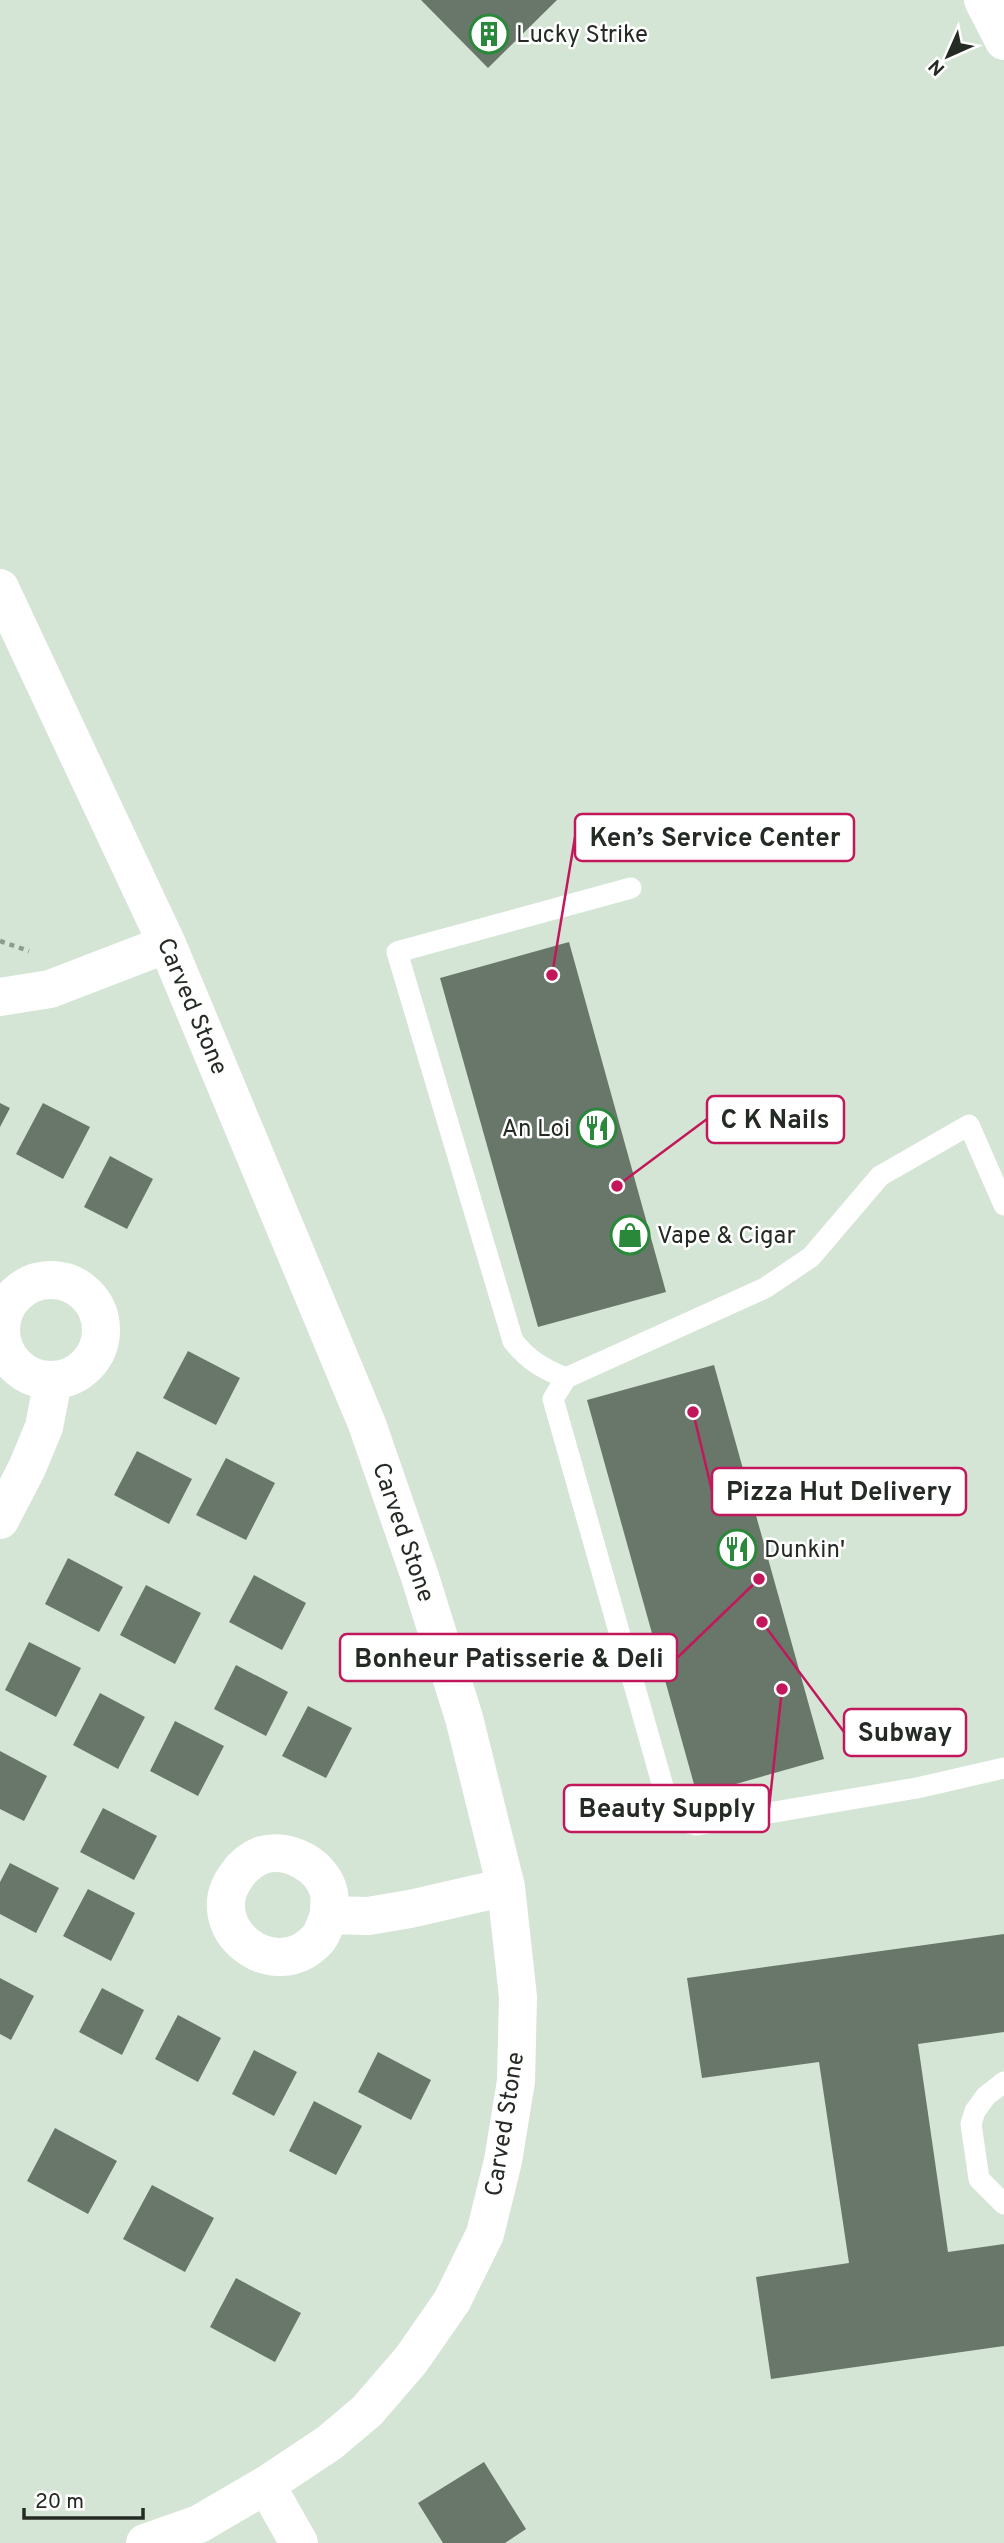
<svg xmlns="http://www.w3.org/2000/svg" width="1004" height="2543" viewBox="0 0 1004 2543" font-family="Overpass,sans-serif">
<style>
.building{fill:#687769}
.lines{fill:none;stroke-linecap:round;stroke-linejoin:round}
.path{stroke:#8e9a8e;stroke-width:4.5;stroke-dasharray:5 5;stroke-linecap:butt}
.service{stroke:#fff;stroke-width:21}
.minor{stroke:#fff;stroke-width:38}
.primary{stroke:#fff;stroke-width:38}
.labels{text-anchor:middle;stroke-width:5;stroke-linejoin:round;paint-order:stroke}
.poi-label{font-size:24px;fill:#242a24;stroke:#fff;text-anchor:start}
.street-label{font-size:24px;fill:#242a24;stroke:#fff}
.leader{fill:none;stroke:#c2185b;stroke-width:2.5}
.callout-dot{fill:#c2185b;stroke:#fff;stroke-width:2.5}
.callout{fill:#fff;stroke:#c2185b;stroke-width:2.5}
.callout-label{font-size:26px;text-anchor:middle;font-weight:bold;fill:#242a24}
</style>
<rect width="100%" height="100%" fill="#d4e5d5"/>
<path class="building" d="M 421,0 L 557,0 L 488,68 Z
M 569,942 L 666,1292 L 538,1327 L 440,978 Z
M 0,1103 L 10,1108 L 0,1127 Z
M 43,1103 L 90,1127 L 63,1179 L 16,1154 Z
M 110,1156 L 153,1179 L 127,1229 L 84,1207 Z
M 188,1351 L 240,1378 L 216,1425 L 163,1398 Z
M 714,1365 L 824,1759 L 697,1795 L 587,1400 Z
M 137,1451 L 192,1479 L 169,1524 L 114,1495 Z
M 226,1458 L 275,1483 L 246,1540 L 196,1515 Z
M 68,1558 L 123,1587 L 99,1632 L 45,1604 Z
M 254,1575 L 306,1603 L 282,1650 L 229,1622 Z
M 146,1585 L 201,1613 L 175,1664 L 120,1635 Z
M 29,1642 L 81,1668 L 56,1717 L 5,1690 Z
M 236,1665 L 288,1692 L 266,1736 L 214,1709 Z
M 100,1693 L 145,1717 L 118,1769 L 73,1745 Z
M 308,1706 L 352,1728 L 326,1778 L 282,1756 Z
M 175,1721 L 224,1746 L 198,1796 L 150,1771 Z
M 0,1751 L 47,1776 L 24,1821 L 0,1809 Z
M 103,1808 L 157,1836 L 134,1880 L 80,1852 Z
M 10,1863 L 59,1888 L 36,1933 L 0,1914 L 0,1882 Z
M 88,1889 L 135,1913 L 111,1961 L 63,1936 Z
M 1004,1934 L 1004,2032 L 918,2044 L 948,2252 L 1004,2244 L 1004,2346 L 771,2379 L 756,2277 L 849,2263 L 819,2062 L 702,2078 L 687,1978 Z
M 0,1978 L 34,1996 L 11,2040 L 0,2034 Z
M 102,1988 L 144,2010 L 122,2055 L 79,2032 Z
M 178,2015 L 221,2038 L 198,2082 L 155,2059 Z
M 254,2050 L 297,2072 L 274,2116 L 232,2094 Z
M 378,2052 L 431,2080 L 411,2120 L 358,2092 Z
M 314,2101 L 362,2126 L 336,2175 L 289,2151 Z
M 55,2128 L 117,2161 L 88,2214 L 27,2181 Z
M 152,2185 L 214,2218 L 185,2272 L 123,2239 Z
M 236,2278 L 301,2313 L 275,2362 L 210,2327 Z
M 484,2462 L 526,2529 L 505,2543 L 443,2543 L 418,2503 Z"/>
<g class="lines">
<path class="path" d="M 0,941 L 29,951"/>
<path class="service" d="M 1004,1205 L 969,1125 L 880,1176 L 811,1257 L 765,1288 L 566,1378 L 553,1399 L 666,1797 L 677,1820 L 697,1825 L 917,1788 L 1004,1768
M 566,1378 C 543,1369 528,1360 513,1341 L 397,952 L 631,888
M 1004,2082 L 986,2096 L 975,2111 L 971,2124 L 979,2179 L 1004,2204"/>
<path class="minor" d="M 0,588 L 167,944 L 367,1424 L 420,1577 L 464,1718 L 506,1887 L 518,1997 L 516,2081 L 503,2161 L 485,2234 L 452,2301 L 411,2360 L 367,2411 L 329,2443 L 266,2485 L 199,2524 L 145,2543
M 0,997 L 50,989 L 167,944
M1 1330a50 50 0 1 1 100 0a50 50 0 1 1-100 0Z
M 0,1520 L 27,1468 L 44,1427 L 53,1381
M 329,1915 C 326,1922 323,1933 318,1939 C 274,1988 197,1927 237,1875 C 243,1866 252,1859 262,1855 C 289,1847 323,1866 329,1893 C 330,1900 329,1908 329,1915 L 368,1916 L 410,1909 L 506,1887
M 266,2485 L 299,2543"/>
<path class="primary" d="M 983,0 L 1004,41"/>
</g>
<defs>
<symbol id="building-ring" viewBox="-11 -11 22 22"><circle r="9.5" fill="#fff" stroke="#29883a" stroke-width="1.5"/><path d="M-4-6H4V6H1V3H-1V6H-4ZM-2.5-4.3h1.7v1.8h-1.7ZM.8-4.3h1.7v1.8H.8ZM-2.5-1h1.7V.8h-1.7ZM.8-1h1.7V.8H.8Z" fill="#29883a"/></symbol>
<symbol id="restaurant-ring" viewBox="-11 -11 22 22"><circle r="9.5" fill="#fff" stroke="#29883a" stroke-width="1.5"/><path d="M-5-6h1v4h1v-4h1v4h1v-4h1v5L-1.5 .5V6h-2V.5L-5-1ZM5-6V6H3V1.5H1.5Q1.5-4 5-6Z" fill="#29883a"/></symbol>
<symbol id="shop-ring" viewBox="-11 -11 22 22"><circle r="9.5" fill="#fff" stroke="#29883a" stroke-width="1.5"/><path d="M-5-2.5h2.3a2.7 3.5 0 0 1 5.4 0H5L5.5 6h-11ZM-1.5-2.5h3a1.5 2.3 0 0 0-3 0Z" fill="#29883a"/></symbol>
</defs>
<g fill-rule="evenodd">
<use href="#building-ring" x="467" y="12" width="44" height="44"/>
<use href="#restaurant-ring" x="575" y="1106" width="44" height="44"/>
<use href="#shop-ring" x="608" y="1213" width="44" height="44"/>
<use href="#restaurant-ring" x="715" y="1527" width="44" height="44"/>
</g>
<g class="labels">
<g class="poi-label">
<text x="516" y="42">Lucky Strike</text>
<text x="570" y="1136" text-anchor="end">An Loi</text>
<text x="657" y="1243">Vape &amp; Cigar</text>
<text x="764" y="1557">Dunkin'</text>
</g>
<g class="street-label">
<text transform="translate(193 1006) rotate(67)" y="8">Carved Stone</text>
<text transform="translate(404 1532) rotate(71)" y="8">Carved Stone</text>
<text transform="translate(504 2124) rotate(-81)" y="8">Carved Stone</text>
</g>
</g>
<path class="leader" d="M552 975L575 837M617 1186L707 1119M693 1412L712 1491M759 1579L677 1658M762 1622L844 1732M782 1689L769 1808"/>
<g class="callout-dot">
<circle cx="552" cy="975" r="7"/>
<circle cx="617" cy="1186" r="7"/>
<circle cx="693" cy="1412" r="7"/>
<circle cx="759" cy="1579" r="7"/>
<circle cx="762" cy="1622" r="7"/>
<circle cx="782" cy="1689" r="7"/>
</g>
<g class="callout">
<rect x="575" y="814" width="279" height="47" rx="7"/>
<rect x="707" y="1096" width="137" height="47" rx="7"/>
<rect x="712" y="1468" width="254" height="47" rx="7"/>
<rect x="340" y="1634" width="337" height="47" rx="7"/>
<rect x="844" y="1709" width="122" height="47" rx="7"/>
<rect x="564" y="1785" width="205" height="47" rx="7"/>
</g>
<g class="callout-label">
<text x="715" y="846">Ken’s Service Center</text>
<text x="775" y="1128">C K Nails</text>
<text x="839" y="1500">Pizza Hut Delivery</text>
<text x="509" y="1667">Bonheur Patisserie &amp; Deli</text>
<text x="905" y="1741">Subway</text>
<text x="667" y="1817">Beauty Supply</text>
</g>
<g transform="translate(948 56) rotate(225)" stroke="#ffffff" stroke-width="5" paint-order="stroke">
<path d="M0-5L12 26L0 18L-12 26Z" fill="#242a24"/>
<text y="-10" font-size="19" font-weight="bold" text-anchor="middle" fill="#242a24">N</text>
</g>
<path d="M24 2508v10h119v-10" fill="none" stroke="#242a24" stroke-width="3.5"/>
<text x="35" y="2508" font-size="21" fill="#242a24" stroke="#ffffff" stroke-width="5" paint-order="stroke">20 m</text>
</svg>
